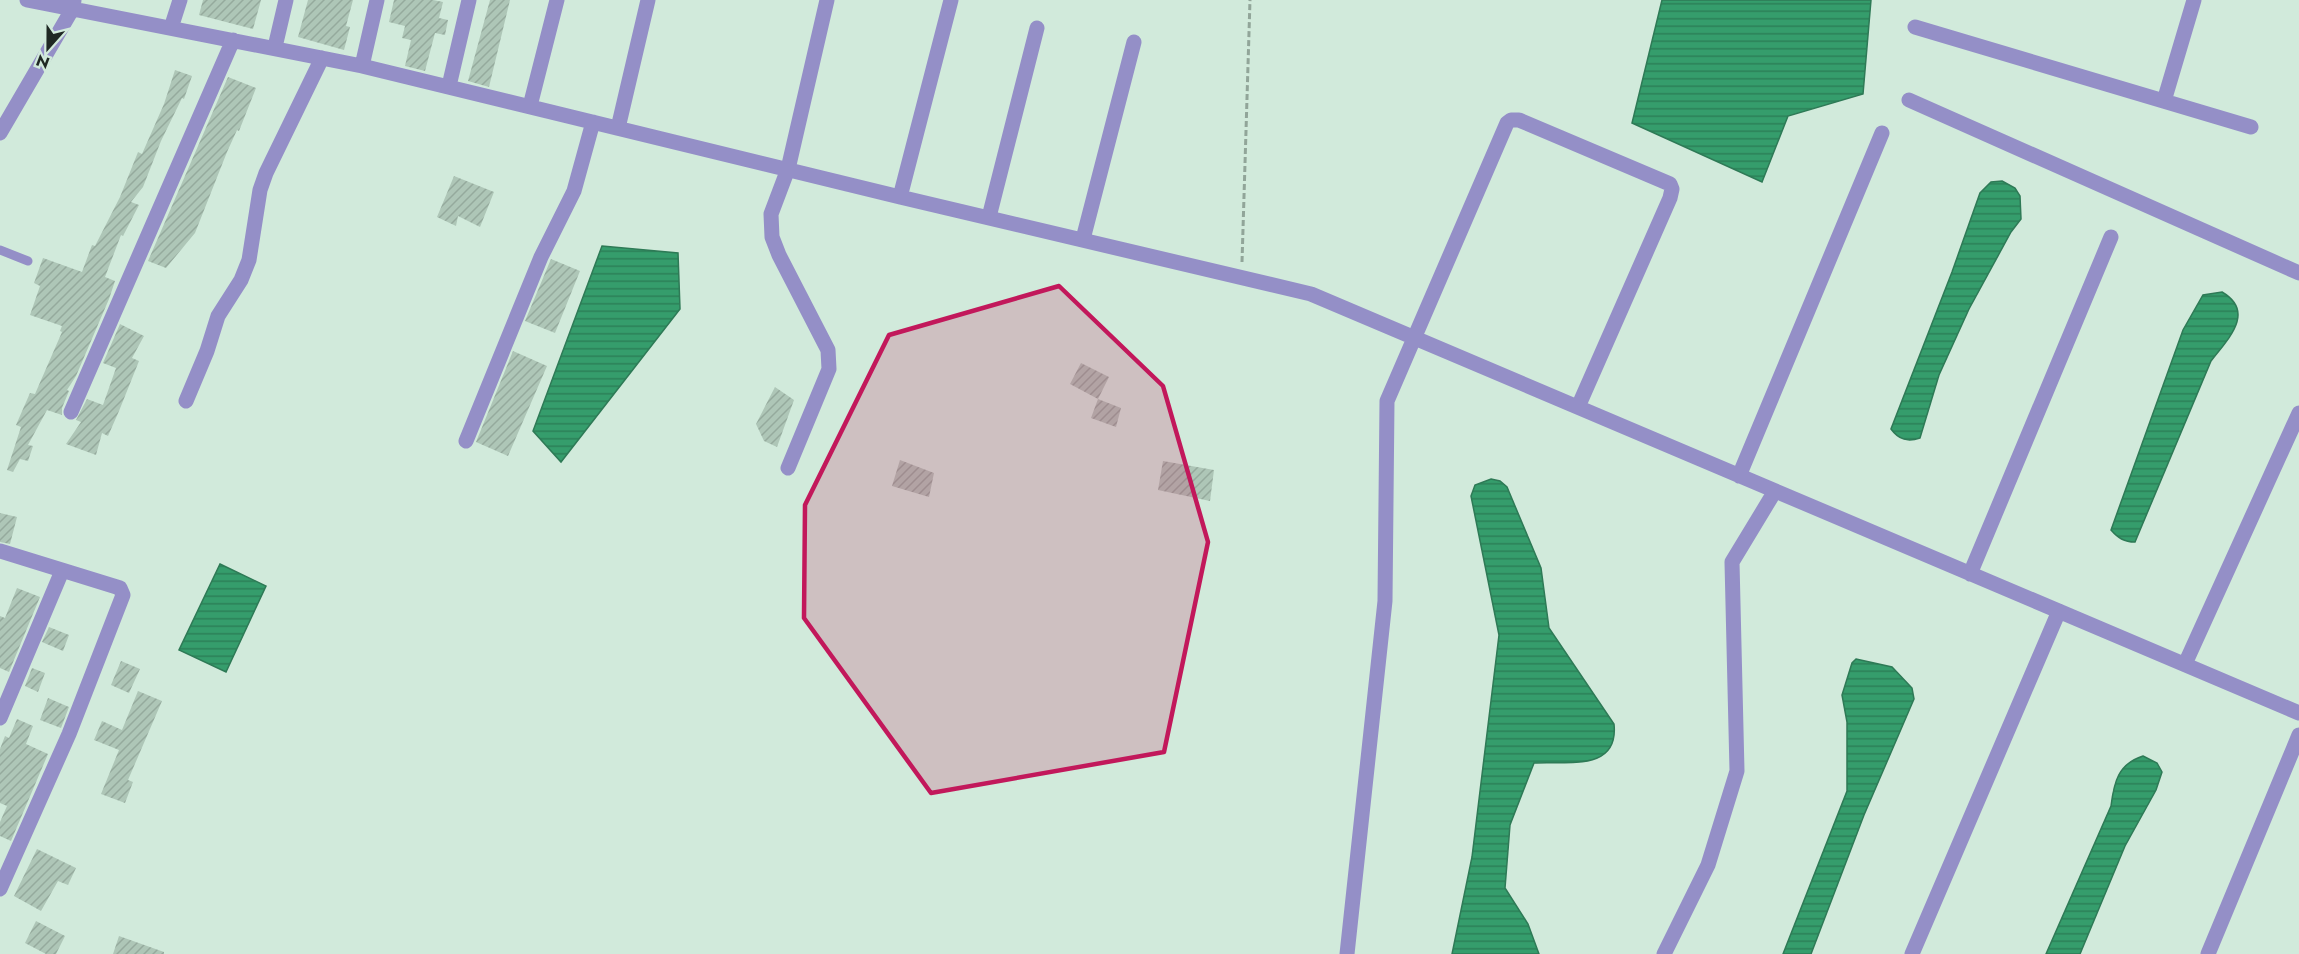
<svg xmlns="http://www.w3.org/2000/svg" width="2299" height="954" viewBox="0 0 2299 954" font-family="Jost,sans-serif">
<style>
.water{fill:url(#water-rules);stroke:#2e7a56;stroke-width:1.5}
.building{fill:url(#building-hatch)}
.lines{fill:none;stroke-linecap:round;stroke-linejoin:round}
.path{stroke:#91a599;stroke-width:3;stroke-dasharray:6 3;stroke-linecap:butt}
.lane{stroke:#948fc7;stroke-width:9}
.street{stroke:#948fc7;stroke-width:15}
.marked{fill:#c2185b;fill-opacity:0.2;stroke:#c2185b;stroke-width:4.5;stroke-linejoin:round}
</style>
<defs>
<pattern id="water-rules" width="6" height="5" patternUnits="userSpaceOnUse" patternTransform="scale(1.5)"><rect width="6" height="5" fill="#359d6c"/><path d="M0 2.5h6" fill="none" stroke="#2c8058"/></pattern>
<pattern id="building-hatch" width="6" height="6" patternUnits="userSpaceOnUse" patternTransform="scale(1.5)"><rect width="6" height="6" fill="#aec6b7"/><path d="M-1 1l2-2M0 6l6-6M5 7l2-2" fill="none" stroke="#95aa9d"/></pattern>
</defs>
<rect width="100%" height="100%" fill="#d1eadb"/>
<path class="water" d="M 1662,0 L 1871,0 L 1863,94 L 1788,116 L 1762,182 L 1632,123 Z
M 2002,181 L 2015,188 L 2020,196 L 2021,219 L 2011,232 L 1969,309 L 1939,375 L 1920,438 C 1908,442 1899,440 1891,429 L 1952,272 L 1980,193 L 1991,182 Z
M 602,246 L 678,253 L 680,309 L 561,462 L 533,431 Z
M 2222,292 C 2256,312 2228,339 2211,361 L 2135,542 C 2124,542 2118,538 2111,530 L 2183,330 L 2203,295 Z
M 1491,479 L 1500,481 L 1507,487 L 1541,568 L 1549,628 L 1614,724 C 1619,772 1567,761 1534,763 L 1510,825 L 1505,888 L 1528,924 L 1539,954 L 1452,954 L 1472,857 L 1499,635 L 1471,496 L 1475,485 Z
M 220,564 L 266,586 L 226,672 L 179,650 Z
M 1856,659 L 1892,667 L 1912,688 L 1914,699 L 1864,815 L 1811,954 L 1783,954 L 1847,791 L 1847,722 L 1842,695 L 1852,663 Z
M 2143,756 L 2157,763 L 2162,772 L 2156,790 L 2125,846 L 2080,954 L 2046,954 L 2111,806 C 2114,782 2118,764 2143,756 Z"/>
<path class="building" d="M 203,0 L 261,0 L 253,29 L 199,15 Z
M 308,0 L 353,0 L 346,26 L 350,27 L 344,50 L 298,37 Z
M 394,0 L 433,0 L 443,2 L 439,18 L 448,20 L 445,35 L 435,33 L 425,71 L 405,66 L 411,40 L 402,38 L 405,26 L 389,22 Z
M 490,0 L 510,0 L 489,87 L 468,81 Z
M 175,70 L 192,76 L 184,99 L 182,98 L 161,141 L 143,187 L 131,202 L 139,205 L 123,236 L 121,235 L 105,277 L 115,281 L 109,299 L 76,376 L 67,390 L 69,391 L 62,408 L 62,415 L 47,410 L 28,445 L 33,446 L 28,461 L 20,459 L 13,472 L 7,470 L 21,427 L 16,425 L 30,393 L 35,394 L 62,332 L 60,331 L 62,326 L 30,315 L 40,286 L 34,283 L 43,258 L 82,272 L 92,245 L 95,246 L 120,197 L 138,152 L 142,154 L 164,104 Z
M 228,77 L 256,88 L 239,131 L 237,130 L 227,152 L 195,233 L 166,268 L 148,261 Z
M 454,176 L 494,192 L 480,227 L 458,216 L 456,226 L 437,217 Z
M 551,259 L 580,271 L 555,333 L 525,321 Z
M 120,324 L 144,336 L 132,358 L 139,361 L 119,411 L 108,436 L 102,433 L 96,455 L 66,444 L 81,422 L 76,420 L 87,399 L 103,405 L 116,368 L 103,363 Z
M 513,351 L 547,366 L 508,456 L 476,442 Z
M 1081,363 L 1109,377 L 1098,399 L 1070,384 Z
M 775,387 L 794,400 L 777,447 L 764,441 L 756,424 Z
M 1098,399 L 1121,408 L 1116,427 L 1091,418 Z
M 900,460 L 934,473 L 929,497 L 892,486 Z
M 1163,461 L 1214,470 L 1210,501 L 1158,490 Z
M 0,513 L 17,517 L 10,544 L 0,542 Z
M 17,588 L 40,597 L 9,672 L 0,668 L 0,616 L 5,618 Z
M 49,627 L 69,635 L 63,651 L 42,642 Z
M 121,661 L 140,669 L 129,693 L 111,685 Z
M 32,668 L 45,673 L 38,692 L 25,686 Z
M 138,691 L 162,701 L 128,780 L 133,782 L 125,803 L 101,794 L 119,750 L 94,740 L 102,721 L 122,730 Z
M 48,698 L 69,707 L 61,728 L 40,720 Z
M 17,719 L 33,726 L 26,744 L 48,754 L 11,841 L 0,836 L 0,822 L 7,806 L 0,803 L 0,749 L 5,736 L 9,738 Z
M 37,849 L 76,868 L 68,885 L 58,881 L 41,911 L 14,896 Z
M 36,921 L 65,936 L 56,954 L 46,954 L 25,943 Z
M 119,936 L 164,952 L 164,954 L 113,954 Z"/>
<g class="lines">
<path class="path" d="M 1242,262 L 1250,0"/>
<path class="lane" d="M 0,250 L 28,261"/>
<path class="street" d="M 27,0 L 362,66 L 900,197 L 1311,294 L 2299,713
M 1915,27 L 2251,127
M 171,28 L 180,0
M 275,47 L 286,0
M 362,66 L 377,0
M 449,86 L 469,0
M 1909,100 L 2299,273
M 2164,101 L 2194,0
M 530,106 L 557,0
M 618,128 L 648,0
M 0,133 L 73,8 L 74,0
M 900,197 L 951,0
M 989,217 L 1037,28
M 1083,239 L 1134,42
M 186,401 L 207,351 L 218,316 L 241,280 L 249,260 L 260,190 L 266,173 L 322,58
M 71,412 L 233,40
M 466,441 L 541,257 L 574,191 L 593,122
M 788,468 L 829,369 L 828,350 L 779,255 L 772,237 L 771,214 L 788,169 L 827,0
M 1739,476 L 1882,133
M 0,551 L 120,588 L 123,595 L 69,734 L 0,889
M 1970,574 L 2111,237
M 2185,664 L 2299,413
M 0,718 L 62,571
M 1347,954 L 1385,601 L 1387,401 L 1507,123 L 1511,120 L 1519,120 L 1670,184 L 1672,189 L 1670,198 L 1578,407
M 1664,954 L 1708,865 L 1737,771 L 1732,562 L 1775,491
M 1912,954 L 2059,611
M 2208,954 L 2299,735"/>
</g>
<path class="marked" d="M 1059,286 L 1163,386 L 1208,542 L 1164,752 L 931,793 L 804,618 L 805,505 L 889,335 Z"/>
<g transform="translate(48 48) rotate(201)" stroke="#d1eadb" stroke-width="4.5" paint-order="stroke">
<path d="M0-4.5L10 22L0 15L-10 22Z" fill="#1f2823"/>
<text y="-9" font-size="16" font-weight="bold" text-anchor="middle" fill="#1f2823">N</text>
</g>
</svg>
